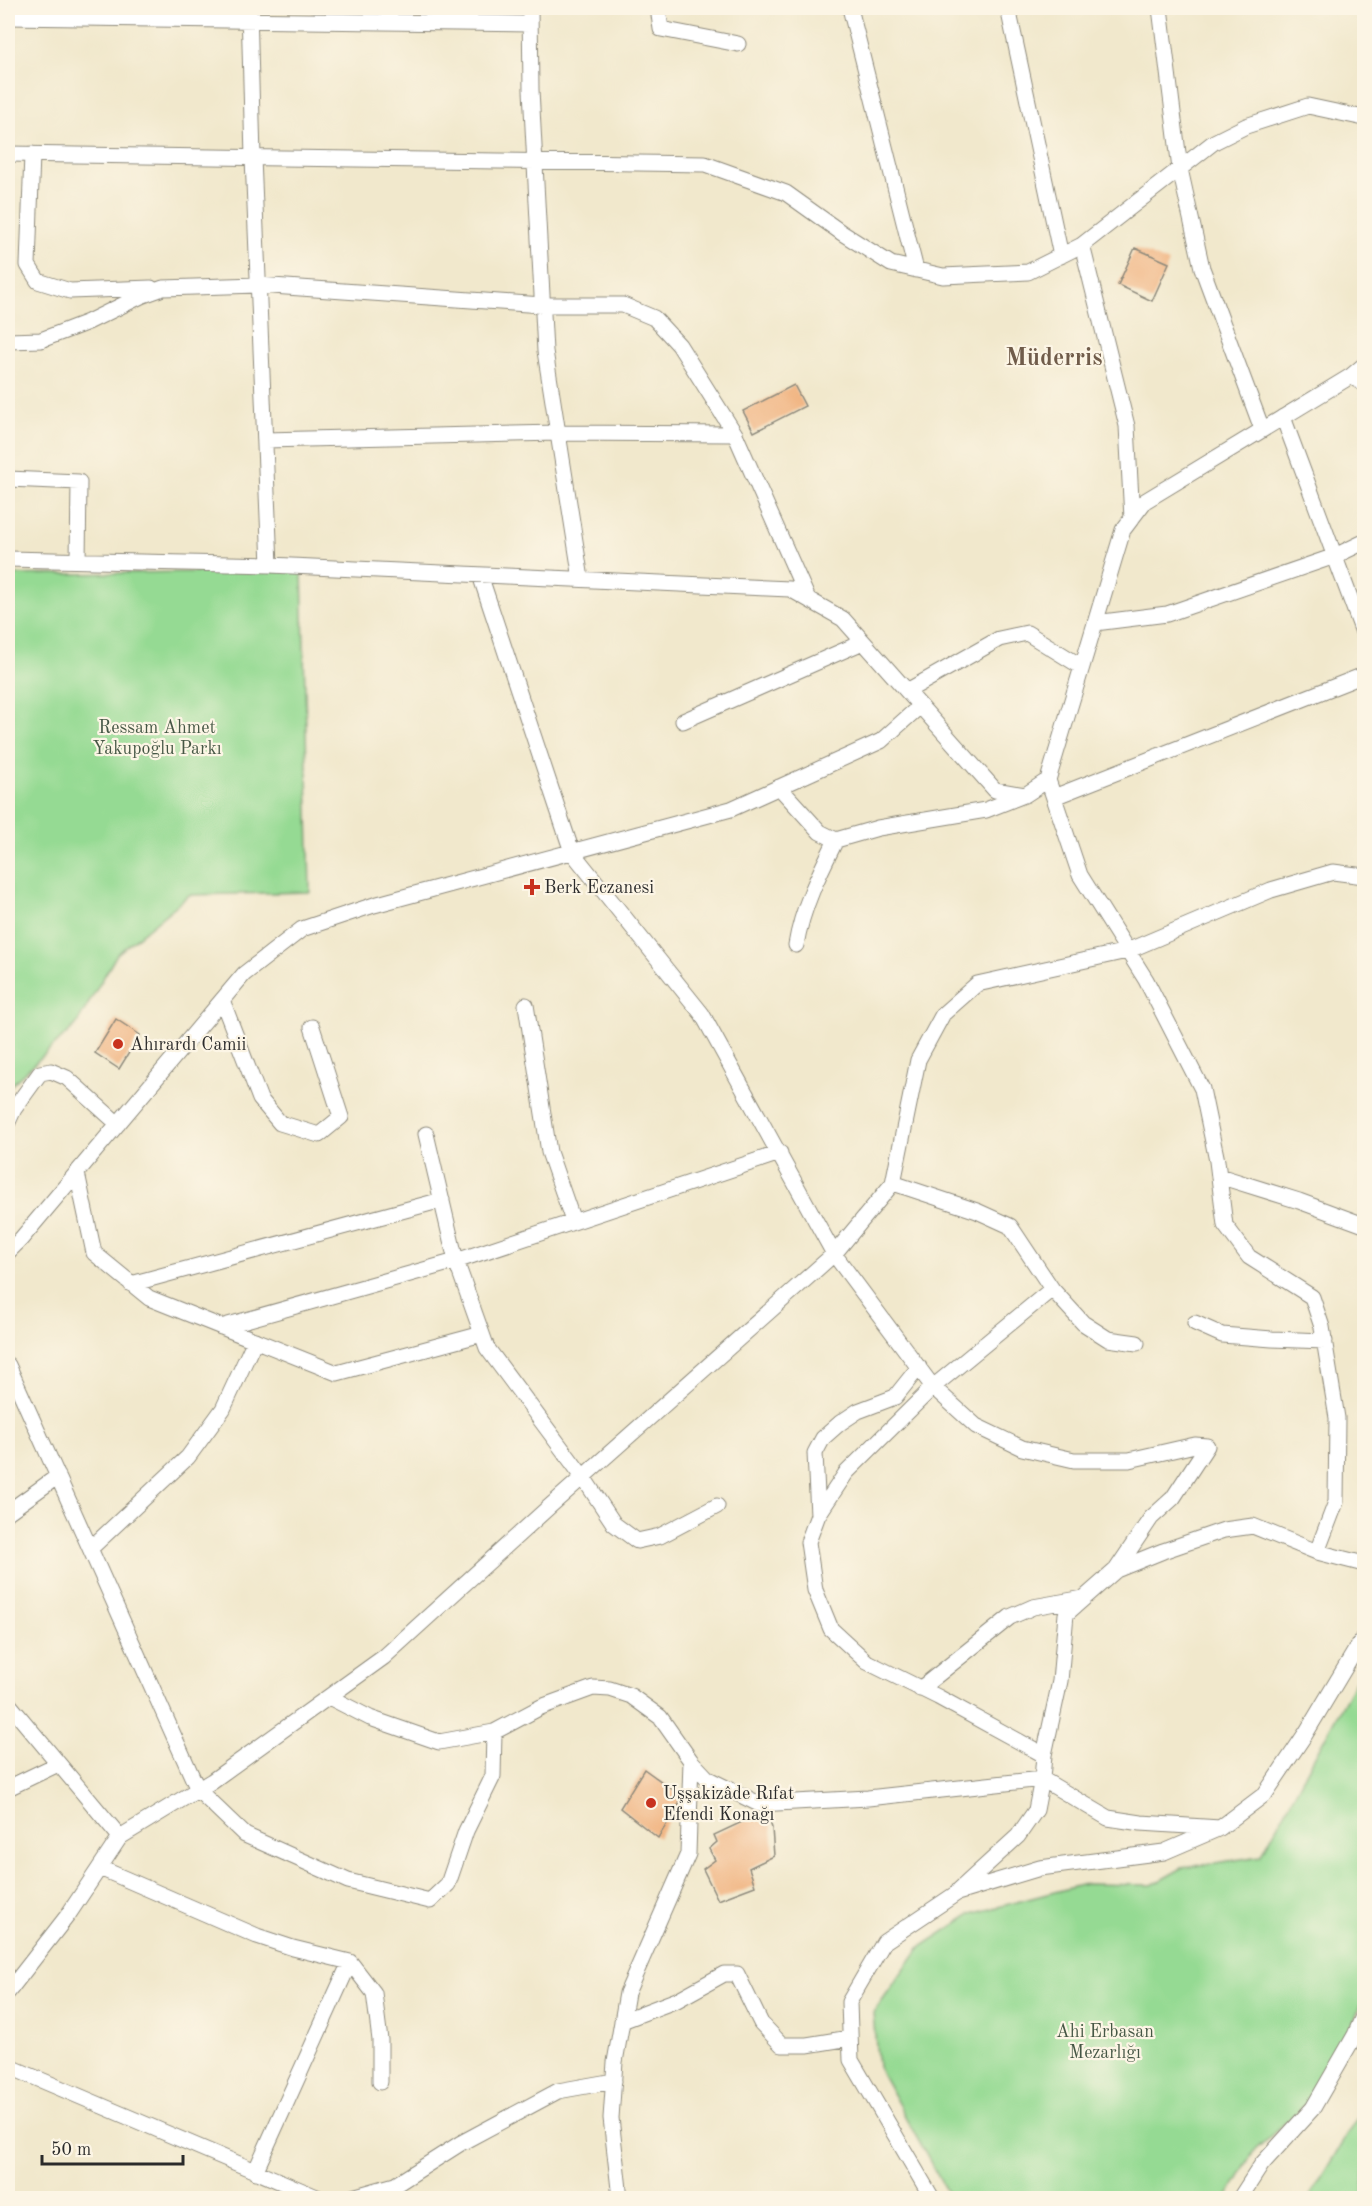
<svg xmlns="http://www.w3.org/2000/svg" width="1372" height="2206" viewBox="0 0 1372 2206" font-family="'Old Standard TT',serif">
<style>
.green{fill:#95da93;stroke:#60825f;stroke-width:1.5}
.building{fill:#f1b684}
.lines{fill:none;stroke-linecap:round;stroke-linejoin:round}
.minor-casing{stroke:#8e8a7c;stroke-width:17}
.minor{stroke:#fff;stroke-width:15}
.poi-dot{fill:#c8321e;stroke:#fcf5e5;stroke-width:2}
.labels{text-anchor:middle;stroke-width:4.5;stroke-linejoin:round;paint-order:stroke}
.park-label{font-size:18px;fill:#465745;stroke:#fcf5e5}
.poi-label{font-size:18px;fill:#2b2b2b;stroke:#fcf5e5;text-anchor:start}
.district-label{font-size:24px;font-weight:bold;fill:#705c4a;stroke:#fcf5e5}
</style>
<rect width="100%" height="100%" fill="#fcf5e5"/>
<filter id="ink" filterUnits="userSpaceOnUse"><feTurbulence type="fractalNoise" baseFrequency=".0167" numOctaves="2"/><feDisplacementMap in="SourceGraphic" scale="12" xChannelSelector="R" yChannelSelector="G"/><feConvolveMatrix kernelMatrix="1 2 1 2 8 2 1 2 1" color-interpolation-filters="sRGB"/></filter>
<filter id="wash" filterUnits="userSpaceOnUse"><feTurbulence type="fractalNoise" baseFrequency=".008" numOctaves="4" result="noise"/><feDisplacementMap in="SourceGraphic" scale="24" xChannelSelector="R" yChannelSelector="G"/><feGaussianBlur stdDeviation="1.35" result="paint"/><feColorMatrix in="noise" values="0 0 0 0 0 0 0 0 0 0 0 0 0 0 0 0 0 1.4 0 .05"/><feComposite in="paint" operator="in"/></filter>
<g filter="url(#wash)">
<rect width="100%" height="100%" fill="#f1e8cc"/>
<path class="green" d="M 302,570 L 310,892 L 189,895 L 117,954 L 76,1025 L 8,1088 L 8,575 Z
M 1364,1665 L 1364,1998 L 1339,2052 L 1307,2103 L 1254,2151 L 1227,2198 L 950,2198 L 878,2067 L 873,2013 L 919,1948 L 971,1914 L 1085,1884 L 1152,1885 L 1182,1868 L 1261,1856 Z
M 1364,2101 L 1364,2198 L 1309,2198 L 1360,2113 Z"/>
<g id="blocks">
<path class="building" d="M 1135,248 L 1169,263 L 1152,301 L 1118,285 Z
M 794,385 L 805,406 L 754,432 L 743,411 Z
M 116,1019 L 140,1035 L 119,1069 L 95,1053 Z
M 644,1769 L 680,1795 L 680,1803 L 658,1838 L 620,1808 Z
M 767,1813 L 772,1828 L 774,1856 L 749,1868 L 755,1886 L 718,1900 L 703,1869 L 715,1860 L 709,1849 L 717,1842 L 714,1835 L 759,1814 Z"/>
</g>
</g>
<g filter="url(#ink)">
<use href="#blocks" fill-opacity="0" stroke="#8e8a7c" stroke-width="1.5"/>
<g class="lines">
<defs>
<path id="minor" d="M 249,8 L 253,158 L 270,565
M 530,8 L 531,90 L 545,351 L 581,579
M 658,8 L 661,29 L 738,44
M 850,8 L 916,270
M 1008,8 L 1061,256
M 1160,8 L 1180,169 L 1202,268 L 1262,429
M 8,17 L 529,24
M 8,154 L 705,164 L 786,193 L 842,233 L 891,264 L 943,276 L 1028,272 L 1082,245 L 1214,142 L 1246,126 L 1308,106 L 1364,118
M 32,154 L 28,265 L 38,281 L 70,291 L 151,288
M 1082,245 L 1127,426 L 1132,518
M 8,341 L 41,340 L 88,322 L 141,296 L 163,288 L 258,285 L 542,305 L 623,305 L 654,318 L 679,345 L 735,434 L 808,599
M 1351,376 L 1364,384
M 1283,417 L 1364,635
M 265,440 L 558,433 L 735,434
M 8,479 L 79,482 L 78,561
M 8,559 L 270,565 L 790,589 L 843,619 L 995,790 L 1025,795 L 1048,780 L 1123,530 L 1145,501 L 1351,376 L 1364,365
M 480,575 L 572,852 L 702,1014 L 834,1254 L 933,1387 L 976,1426 L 1022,1448 L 1074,1460 L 1129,1460 L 1195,1445 L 1207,1446 L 1173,1498 L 1151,1518 L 1116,1570
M 1095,623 L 1167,614 L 1335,556 L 1364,542
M 907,691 L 999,639 L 1027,633 L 1082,667
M 683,721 L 863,642
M 1048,780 L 1080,875 L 1146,980 L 1202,1089 L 1217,1161 L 1225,1225 L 1249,1257 L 1312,1297 L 1322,1327 L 1337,1418 L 1336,1502 L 1317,1552
M 779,787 L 820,832 L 836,840 L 878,828 L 986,810 L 1024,795
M 1054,797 L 1364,675
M 796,945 C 802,908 819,874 836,840
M 222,1000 L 260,1099 L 280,1123 L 319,1135 L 341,1117 L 312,1027
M 526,1005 L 549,1152 L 573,1221
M 8,1122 L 14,1109 L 40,1073 L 51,1071 L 67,1078 L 118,1124
M 426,1134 L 456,1261 L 487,1348 L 583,1477 L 614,1524 L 637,1541 L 660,1536 L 717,1506
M 77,1173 L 94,1253 L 149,1298 L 337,1373 L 482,1334
M 1219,1176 L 1299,1201 L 1364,1225
M 893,1183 L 977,1211 L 1010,1226 L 1052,1289 L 1083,1323 L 1108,1339 L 1137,1343
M 8,1252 L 21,1239 L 244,974 L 302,929 L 374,905 L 731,809 L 881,741 L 920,706
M 131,1284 L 442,1200
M 1195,1323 L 1222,1335 L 1272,1339 L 1325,1341
M 221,1327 L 456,1261 L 780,1153
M 8,1365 L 198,1790 L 245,1835 L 348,1881 L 430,1901 L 448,1884 L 466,1831 L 493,1776 L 494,1732
M 8,1512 L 58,1476
M 818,1515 L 815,1453 L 823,1438 L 840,1423 L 858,1411 L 895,1397 L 919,1367
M 91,1548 L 188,1457 L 223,1409 L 255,1340
M 920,1689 L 1010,1617 L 1033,1607 L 1084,1598
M 329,1697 L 370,1718 L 439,1742 L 494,1732 L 541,1707 L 593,1688 L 610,1689 L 631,1696 L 660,1717 L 691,1761 L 708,1779 L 759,1804 L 868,1798 L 1042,1779 L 1108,1818 L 1141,1823 L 1220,1828
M 8,1703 L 120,1837
M 1044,1755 L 938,1697 L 867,1662 L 831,1629 L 815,1590 L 808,1542 L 818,1515 L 846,1473 L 933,1387 L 1052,1289
M 8,1788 L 58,1764
M 100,1868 L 257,1936 L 293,1948 L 350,1962 L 374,1993 L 380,2040 L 380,2082
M 959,1890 L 1018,1836 L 1036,1810 L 1042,1779 L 1044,1755 L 1060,1681 L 1066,1614 L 1116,1570 L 1163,1551 L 1224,1530 L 1253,1526 L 1317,1552 L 1364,1564
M 8,1992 L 68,1915 L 120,1837 L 212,1781 L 384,1657 L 549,1507 L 834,1254 L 893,1183 L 918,1060 L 943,1014 L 977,984 L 1127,951 L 1271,890 L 1333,872 L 1364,876
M 622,2021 L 677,2000 L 724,1974 L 737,1974 L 761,2023 L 782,2045 L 807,2045 L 850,2038
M 8,2066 L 319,2198
M 255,2172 L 350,1962
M 349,2198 L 395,2185 L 461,2143 L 558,2091 L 614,2081
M 620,2198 L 611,2118 L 615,2062 L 627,1993 L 688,1854 L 691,1761
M 932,2198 L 851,2060 L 849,2002 L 884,1942 L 957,1893 L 1040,1868 L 1164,1852 L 1220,1828 L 1265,1794 L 1306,1733 L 1364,1636
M 1240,2198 L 1262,2164 L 1313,2108 L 1355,2035 L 1364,2014"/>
</defs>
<use href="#minor" class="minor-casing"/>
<use href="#minor" class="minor"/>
</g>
</g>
<g class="poi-dot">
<path d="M529 878h6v6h6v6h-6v6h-6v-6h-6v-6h6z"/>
<circle cx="118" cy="1044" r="6"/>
<circle cx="651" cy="1803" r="6"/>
</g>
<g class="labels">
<g class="park-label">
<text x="157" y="733">Ressam Ahmet<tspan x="157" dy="21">Yakupoğlu Parkı</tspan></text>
<text x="1105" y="2037">Ahi Erbasan<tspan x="1105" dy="21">Mezarlığı</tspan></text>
</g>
<g class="poi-label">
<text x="544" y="893">Berk Eczanesi</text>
<text x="130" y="1050">Ahırardı Camii</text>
<text x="663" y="1799">Uşşakizâde Rıfat<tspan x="663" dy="21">Efendi Konağı</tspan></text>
</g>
<g class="district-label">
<text x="1054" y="365">Müderris</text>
</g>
</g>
<rect width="1372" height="2206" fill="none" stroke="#fcf5e5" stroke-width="30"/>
<path d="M42 2155v9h141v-9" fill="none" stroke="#2b2b2b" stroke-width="3"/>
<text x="51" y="2155" font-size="18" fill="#2b2b2b" stroke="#fcf5e5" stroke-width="4.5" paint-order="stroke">50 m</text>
</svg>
